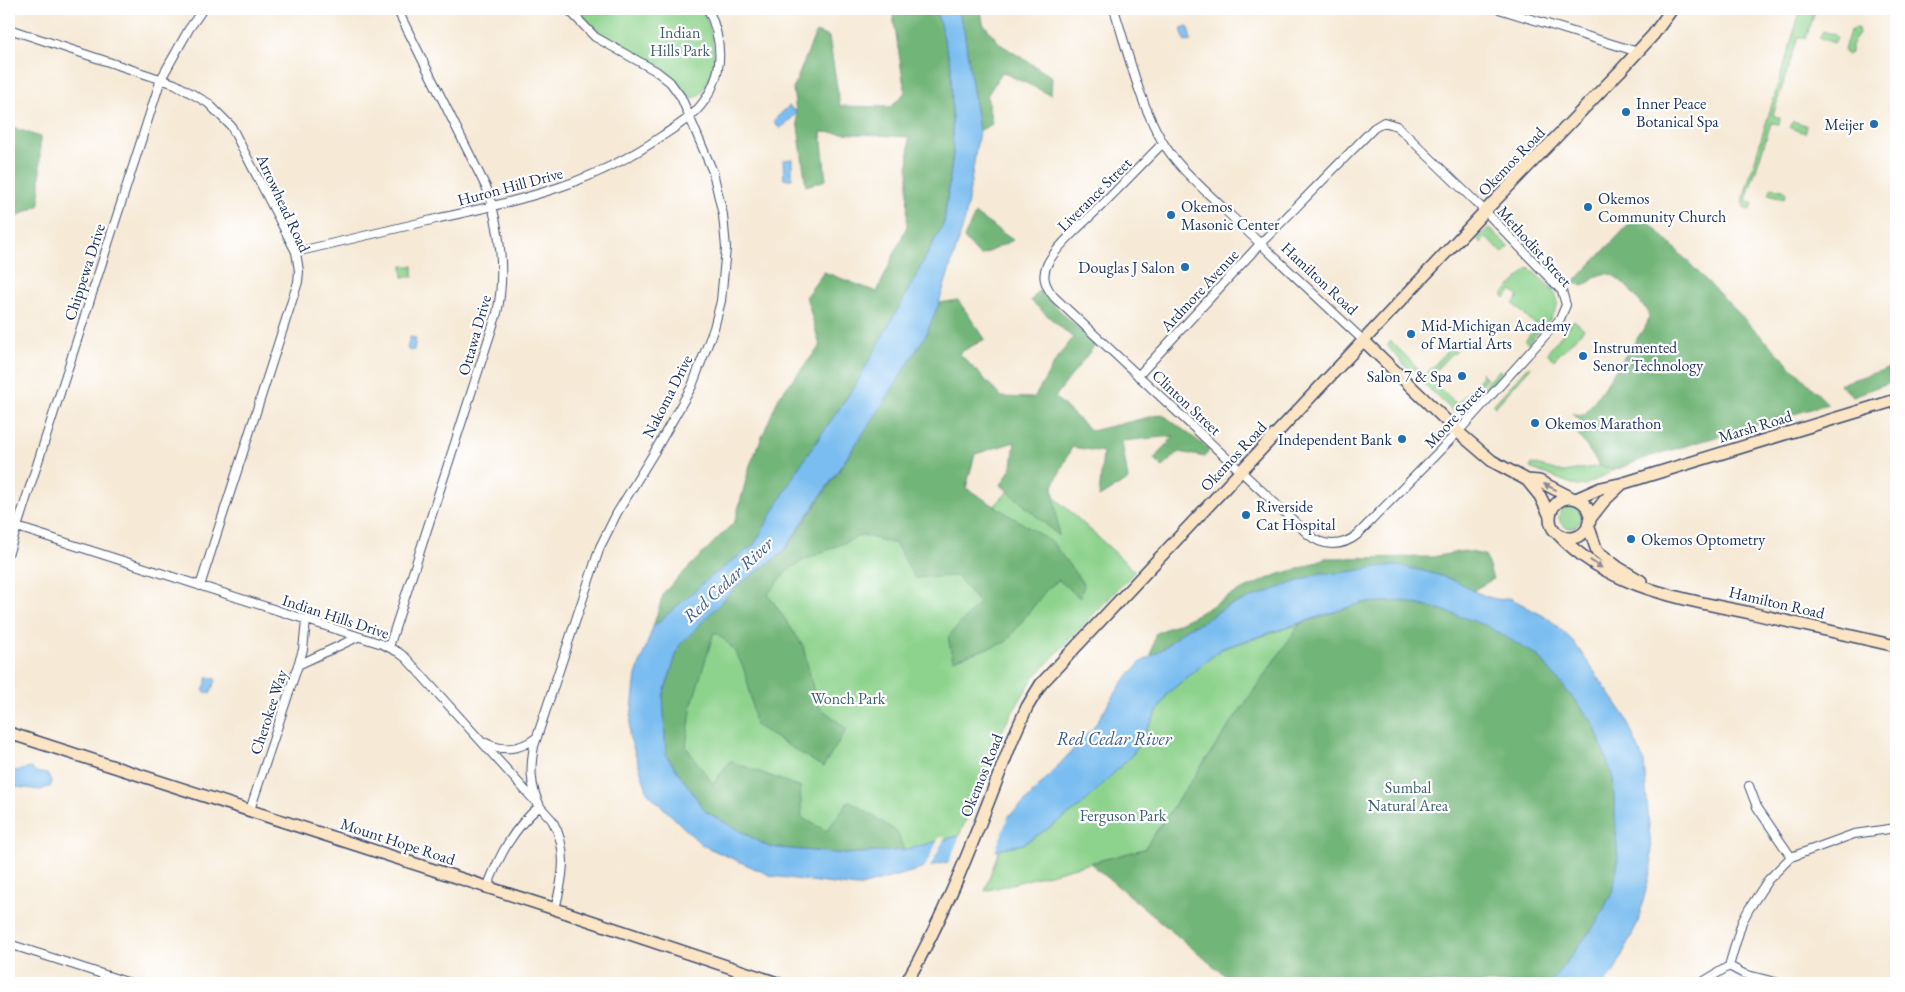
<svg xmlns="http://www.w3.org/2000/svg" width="1905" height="992" viewBox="0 0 1905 992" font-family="'EB Garamond',serif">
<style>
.green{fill:#8ed38d;stroke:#548176}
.forest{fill:#72b578;stroke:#46726b}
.water{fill:#7abdf0;stroke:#4a76a7}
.pier{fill:#f6e9d5}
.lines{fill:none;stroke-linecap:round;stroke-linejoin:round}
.street-casing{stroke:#3c4b70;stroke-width:10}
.secondary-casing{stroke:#3c4b70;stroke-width:14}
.street{stroke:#fff;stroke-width:8}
.secondary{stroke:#fce5c4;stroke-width:11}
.oneway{fill:#8c8a91}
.poi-dot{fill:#1f6fb2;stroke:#fff;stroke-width:2}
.labels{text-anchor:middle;stroke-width:4.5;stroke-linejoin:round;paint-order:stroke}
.park-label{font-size:16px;fill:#3e606c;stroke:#fff}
.poi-label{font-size:16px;fill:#1b2f5e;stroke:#fff;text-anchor:start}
.street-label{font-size:16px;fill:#1b2f5e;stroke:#fff}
.water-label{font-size:18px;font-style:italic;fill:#385a8a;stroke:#fff}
</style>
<rect width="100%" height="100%" fill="#fff"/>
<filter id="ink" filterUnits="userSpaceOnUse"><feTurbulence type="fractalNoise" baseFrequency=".02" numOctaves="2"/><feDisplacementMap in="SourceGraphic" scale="10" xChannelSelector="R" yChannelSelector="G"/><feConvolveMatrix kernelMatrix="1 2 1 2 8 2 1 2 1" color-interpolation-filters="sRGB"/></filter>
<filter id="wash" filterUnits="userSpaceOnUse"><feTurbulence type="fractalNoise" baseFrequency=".0096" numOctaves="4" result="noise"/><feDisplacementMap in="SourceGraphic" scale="20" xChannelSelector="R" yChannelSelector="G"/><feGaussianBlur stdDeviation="1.12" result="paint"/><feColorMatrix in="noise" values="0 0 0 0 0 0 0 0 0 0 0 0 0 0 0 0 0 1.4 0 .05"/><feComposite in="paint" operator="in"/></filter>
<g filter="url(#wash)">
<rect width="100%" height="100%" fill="#f6e9d5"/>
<path class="green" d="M 578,9 L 702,9 C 713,34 720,59 706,84 C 703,90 701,96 694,98 L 688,96 L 664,70 L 606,37 L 590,24 Z
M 1801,9 L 1816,9 L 1806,38 L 1798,37 L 1773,115 L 1780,118 L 1779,124 L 1771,123 L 1746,200 L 1753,204 L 1750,210 L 1745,208 L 1742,202 Z
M 1854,28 L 1858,28 L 1859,34 L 1851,45 L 1851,53 L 1847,55 L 1844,50 L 1850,31 Z
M 1823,31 L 1835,35 L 1837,37 L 1834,43 L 1819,38 Z
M 1793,121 L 1806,125 L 1807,127 L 1805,133 L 1790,128 Z
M 1772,187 L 1785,191 L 1786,194 L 1784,199 L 1769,194 Z
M 1489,228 L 1509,247 L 1503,253 L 1486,238 L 1481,243 L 1477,239 Z
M 402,266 L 413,266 L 413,277 L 403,277 Z
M 1529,267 C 1537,276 1550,285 1556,296 C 1564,311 1537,332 1528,343 L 1525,341 L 1537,326 L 1513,304 L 1519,297 L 1512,291 L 1505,298 L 1502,295 Z
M 1574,320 L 1584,329 L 1554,360 L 1547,353 Z
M 1391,341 L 1417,367 L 1415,370 L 1409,370 L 1387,346 Z
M 1451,347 L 1457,351 L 1454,354 L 1452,353 L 1430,376 L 1427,373 Z
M 1529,366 L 1531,367 L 1495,407 L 1493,405 Z
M 1499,370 L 1502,372 L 1467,410 L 1463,407 Z
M 1481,372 L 1487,378 L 1461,405 L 1458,403 L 1483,376 Z
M 1425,374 L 1460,407 L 1464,412 L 1458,414 L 1454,412 L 1423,383 L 1422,379 Z
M 932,457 L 972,529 L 1027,472 L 1135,571 L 1033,678 L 1005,725 L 959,836 L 904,850 L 769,847 L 666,755 L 679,646 Z
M 1532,464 L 1563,472 L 1600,466 L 1615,470 L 1585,485 L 1577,486 L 1530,468 Z
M1559 517a11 11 0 1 1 22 0a11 11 0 1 1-22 0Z
M 1300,624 L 1144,849 L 985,891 L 999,850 L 1023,844 L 1081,806 L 1132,755 L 1168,693 L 1221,649 Z"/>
<path class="forest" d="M 892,9 L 936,9 L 951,65 L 953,154 L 944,222 L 908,291 L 855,386 L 799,467 L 754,545 L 707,580 L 653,627 L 664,592 L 735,521 L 750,465 L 779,397 L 820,346 L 806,296 L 824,272 L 877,292 L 907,226 L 909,137 L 821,132 L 826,180 L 806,186 L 793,89 L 816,32 L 829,37 L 840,106 L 891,107 L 905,92 Z
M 958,9 L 981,9 L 983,23 L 1000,44 L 1052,77 L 1051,95 L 1002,72 L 987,96 L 992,124 L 979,131 L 964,31 Z
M 9,126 L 40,137 L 40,205 L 9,220 Z
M 1640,213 L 1828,404 L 1648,457 L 1615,470 L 1600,466 L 1574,429 L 1581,421 L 1572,413 L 1580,416 L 1586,413 L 1647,324 L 1649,316 L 1647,310 C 1637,300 1618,270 1603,274 C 1595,275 1591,283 1583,286 L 1574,282 Z
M 975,214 L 1013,240 L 980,256 L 964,238 Z
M 1039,290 L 1095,345 L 1055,397 L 1091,431 L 1162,414 L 1209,449 L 1205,457 L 1179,452 L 1162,467 L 1154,459 L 1174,436 L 1122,441 L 1128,480 L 1099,497 L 1103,452 L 1072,447 L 1053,486 L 1059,536 L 1001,485 L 1012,466 L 1015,442 L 975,454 L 966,488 L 1052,542 L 1084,585 L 1080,598 L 1059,580 L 1047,589 L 1006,642 L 953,660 L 948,637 L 979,603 L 957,576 L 915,578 L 896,544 L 862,535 L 804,560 L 788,570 L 768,594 L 803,646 L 817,705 L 847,729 L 823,767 L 755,725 C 749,689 748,653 714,632 L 692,704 L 686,747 L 713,784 L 730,761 L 800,787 L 802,818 L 827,831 L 849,800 L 897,832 L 904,850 L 846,854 L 769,847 L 706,812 L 666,755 L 663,696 L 679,646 L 737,586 L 783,553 L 836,475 L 926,335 L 939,303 L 958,300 L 985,339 L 959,353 L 1002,397 L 1034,398 L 1058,357 L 1073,338 L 1031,301 Z
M 1896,366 L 1896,380 L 1853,396 L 1839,384 Z
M 1464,551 L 1485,555 L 1493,579 L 1472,591 L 1451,579 L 1388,566 L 1336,574 L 1321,573 L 1226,607 L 1202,622 L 1186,629 L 1164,648 L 1151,656 L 1155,634 L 1198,614 L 1231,595 L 1276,575 L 1308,566 L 1325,558 L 1433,557 Z
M 1403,601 L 1442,610 L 1487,625 L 1538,656 L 1593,722 L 1613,778 L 1618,863 L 1612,893 L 1596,924 L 1550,983 L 1234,983 L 1090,863 L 1144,849 L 1300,624 L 1361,603 Z"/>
<path class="water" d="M 936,9 L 958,9 L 964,31 L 979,131 L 965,220 L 939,303 L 926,335 L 881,407 L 782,553 L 737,586 L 679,646 L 663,696 L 666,755 L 706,812 L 769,847 L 846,854 L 904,850 L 997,826 L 1023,804 L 1093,728 L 1122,683 L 1140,663 L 1164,648 L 1186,629 L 1202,622 L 1226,607 L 1321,573 C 1344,575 1364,568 1386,566 C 1404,565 1433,573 1450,579 C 1467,585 1491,605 1510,598 L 1549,619 L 1573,641 L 1625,716 L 1644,762 L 1652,865 L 1638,922 L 1614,972 L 1604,983 L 1550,983 L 1596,924 L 1612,893 L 1618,863 L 1613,778 L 1593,722 L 1538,656 L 1487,626 L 1442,610 L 1403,601 L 1361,603 L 1221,649 L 1168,693 L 1132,755 L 1081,806 L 1046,830 L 1023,844 L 939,864 L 857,887 L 772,876 L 702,845 L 648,793 L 629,735 L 636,675 L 653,627 L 707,580 L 754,545 L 799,467 L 855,386 L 908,291 L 944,223 L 953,154 L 951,65 Z
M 1188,26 L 1191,41 L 1185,42 L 1181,28 Z
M 789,106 L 797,113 L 780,129 L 773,121 Z
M 792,159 L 792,179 L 784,179 L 783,160 Z
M 410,337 L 416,338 L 414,350 L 411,351 L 407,349 Z
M 208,677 L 215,679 L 216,682 L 214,684 L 210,694 L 203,691 Z
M 31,768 L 36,772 L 47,774 L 51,780 L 51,786 L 41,790 L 9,786 L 9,772 Z"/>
<path class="pier" d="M 1010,812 L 994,854 L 948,864 L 961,833 L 996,823 Z
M 945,837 L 929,869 L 923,871 L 939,838 Z"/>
</g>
<g filter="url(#ink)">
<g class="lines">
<defs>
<path id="street" d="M 1114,9 C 1128,52 1139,102 1162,141 C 1178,168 1204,189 1226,211 C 1272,255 1318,298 1364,341
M 1499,9 L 1638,52
M 9,29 L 175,84 L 208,103 L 231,126 L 296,252 L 299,271 L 298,282 L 200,586
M 296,252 C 342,241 389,230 436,219 C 520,200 590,186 662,136 C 674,128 686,121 696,111 C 724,81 725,45 708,9
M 1138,376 L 1260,244 L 1374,128 L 1384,122 L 1397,126 L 1485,211 L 1562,291 L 1566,305 L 1560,319 L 1458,432 L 1357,535 C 1342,547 1323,547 1309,535 L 1054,297 C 1046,287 1041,277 1047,265 C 1054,248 1087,220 1101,206 C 1122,185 1142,164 1163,143
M 17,527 L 382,644 L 398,652 L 406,658 L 552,820 C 569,849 563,878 555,909
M 9,552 L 161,79 L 189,29 L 203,9
M 389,647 L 497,313 C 506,273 500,228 487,189 L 397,9
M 298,665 L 358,637
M 486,743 C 503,752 521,749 536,738
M 1749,786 L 1757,807 L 1791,857
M 250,810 L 303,650 L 306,621
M 487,888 C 499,856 513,828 540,806 C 530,786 530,768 534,746 L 600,547 L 617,513 L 655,451 L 692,386 L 714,328 L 721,301 L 726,248 L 723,215 L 713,172 L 681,97 L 670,82 L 656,71 L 595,37 L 568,9
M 9,944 L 130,983
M 1729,966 L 1742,922 L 1749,909 L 1768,880 L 1791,857 L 1854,834 L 1896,828
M 1729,966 L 1744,974 L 1779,983
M 1701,983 L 1729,966"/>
<path id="secondary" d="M 1364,341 L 1458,432 L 1492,461 L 1527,480 L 1539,481 L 1572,498
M 1527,480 L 1540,496 L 1550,516
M1550 518a20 20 0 1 1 40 0a20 20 0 1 1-40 0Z
M 1576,499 L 1601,488 L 1624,483 L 1896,400
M 1589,520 L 1604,501 L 1623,483
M 1588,525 L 1597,551 L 1619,568 L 1641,581
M 1558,534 C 1609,589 1685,599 1755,614 C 1802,625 1849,635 1896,646
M 9,733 L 555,909 L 777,983
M 906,983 C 951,905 981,820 1014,736 L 1027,707 L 1041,684 L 1485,211 L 1620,71 L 1653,35 L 1672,9"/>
</defs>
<use href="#street" class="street-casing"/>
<use href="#secondary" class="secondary-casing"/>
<use href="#street" class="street"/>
<use href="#secondary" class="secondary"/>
</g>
<defs><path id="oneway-solid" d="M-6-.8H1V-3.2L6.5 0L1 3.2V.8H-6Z" transform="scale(1.25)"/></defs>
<g class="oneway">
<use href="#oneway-solid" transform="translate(1550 487) rotate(-155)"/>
<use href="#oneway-solid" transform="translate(1596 564) rotate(33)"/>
</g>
</g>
<g class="poi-dot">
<circle cx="1626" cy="112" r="5"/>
<circle cx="1874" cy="124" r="5"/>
<circle cx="1588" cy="207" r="5"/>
<circle cx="1171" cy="215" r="5"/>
<circle cx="1185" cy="267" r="5"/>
<circle cx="1411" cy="334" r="5"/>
<circle cx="1583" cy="356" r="5"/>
<circle cx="1462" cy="376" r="5"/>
<circle cx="1535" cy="423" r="5"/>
<circle cx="1402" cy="439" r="5"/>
<circle cx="1246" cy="515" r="5"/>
<circle cx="1631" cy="539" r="5"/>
</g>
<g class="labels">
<g class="park-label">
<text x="680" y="38">Indian<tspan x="680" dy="18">Hills Park</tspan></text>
<text x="848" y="704">Wonch Park</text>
<text x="1408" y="793">Sumbal<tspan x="1408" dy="18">Natural Area</tspan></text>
<text x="1123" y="821">Ferguson Park</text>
</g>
<g class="poi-label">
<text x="1636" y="109">Inner Peace<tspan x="1636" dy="18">Botanical Spa</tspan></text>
<text x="1864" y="130" text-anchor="end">Meijer</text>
<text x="1598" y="204">Okemos<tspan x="1598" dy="18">Community Church</tspan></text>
<text x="1181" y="212">Okemos<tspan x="1181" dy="18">Masonic Center</tspan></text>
<text x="1175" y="273" text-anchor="end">Douglas J Salon</text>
<text x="1421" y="331">Mid-Michigan Academy<tspan x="1421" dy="18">of Martial Arts</tspan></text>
<text x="1593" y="353">Instrumented<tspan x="1593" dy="18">Senor Technology</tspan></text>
<text x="1452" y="382" text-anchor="end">Salon 7 &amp; Spa</text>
<text x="1545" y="429">Okemos Marathon</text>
<text x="1392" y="445" text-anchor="end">Independent Bank</text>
<text x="1256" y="512">Riverside<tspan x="1256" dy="18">Cat Hospital</tspan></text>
<text x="1641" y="545">Okemos Optometry</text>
</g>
<g class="street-label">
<text transform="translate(1511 161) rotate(-46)" y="6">Okemos Road</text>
<text transform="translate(510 186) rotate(-15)" y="6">Huron Hill Drive</text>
<text transform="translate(1094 194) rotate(-45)" y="6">Liverance Street</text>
<text transform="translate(284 203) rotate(65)" y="6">Arrowhead Road</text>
<text transform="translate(1535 246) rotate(48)" y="6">Methodist Street</text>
<text transform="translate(84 272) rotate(-72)" y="6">Chippewa Drive</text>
<text transform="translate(1320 278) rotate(43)" y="6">Hamilton Road</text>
<text transform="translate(1199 290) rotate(-47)" y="6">Ardmore Avenue</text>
<text transform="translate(474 335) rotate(-74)" y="6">Ottawa Drive</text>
<text transform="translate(667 396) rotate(-63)" y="6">Nakoma Drive</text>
<text transform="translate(1187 402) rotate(43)" y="6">Clinton Street</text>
<text transform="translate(1454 416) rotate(-47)" y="6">Moore Street</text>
<text transform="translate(1755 426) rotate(-17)" y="6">Marsh Road</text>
<text transform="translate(1233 456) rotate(-47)" y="6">Okemos Road</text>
<text transform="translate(1777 602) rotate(13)" y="6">Hamilton Road</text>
<text transform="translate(336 616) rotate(18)" y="6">Indian Hills Drive</text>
<text transform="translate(268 712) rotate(-72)" y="6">Cherokee Way</text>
<text transform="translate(981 775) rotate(-68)" y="6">Okemos Road</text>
<text transform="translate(398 841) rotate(18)" y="6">Mount Hope Road</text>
</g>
<g class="water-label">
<text transform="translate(728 580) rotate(-43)" y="6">Red Cedar River</text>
<text x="1114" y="745">Red Cedar River</text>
</g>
</g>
<rect width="1905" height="992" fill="none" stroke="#fff" stroke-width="30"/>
</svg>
